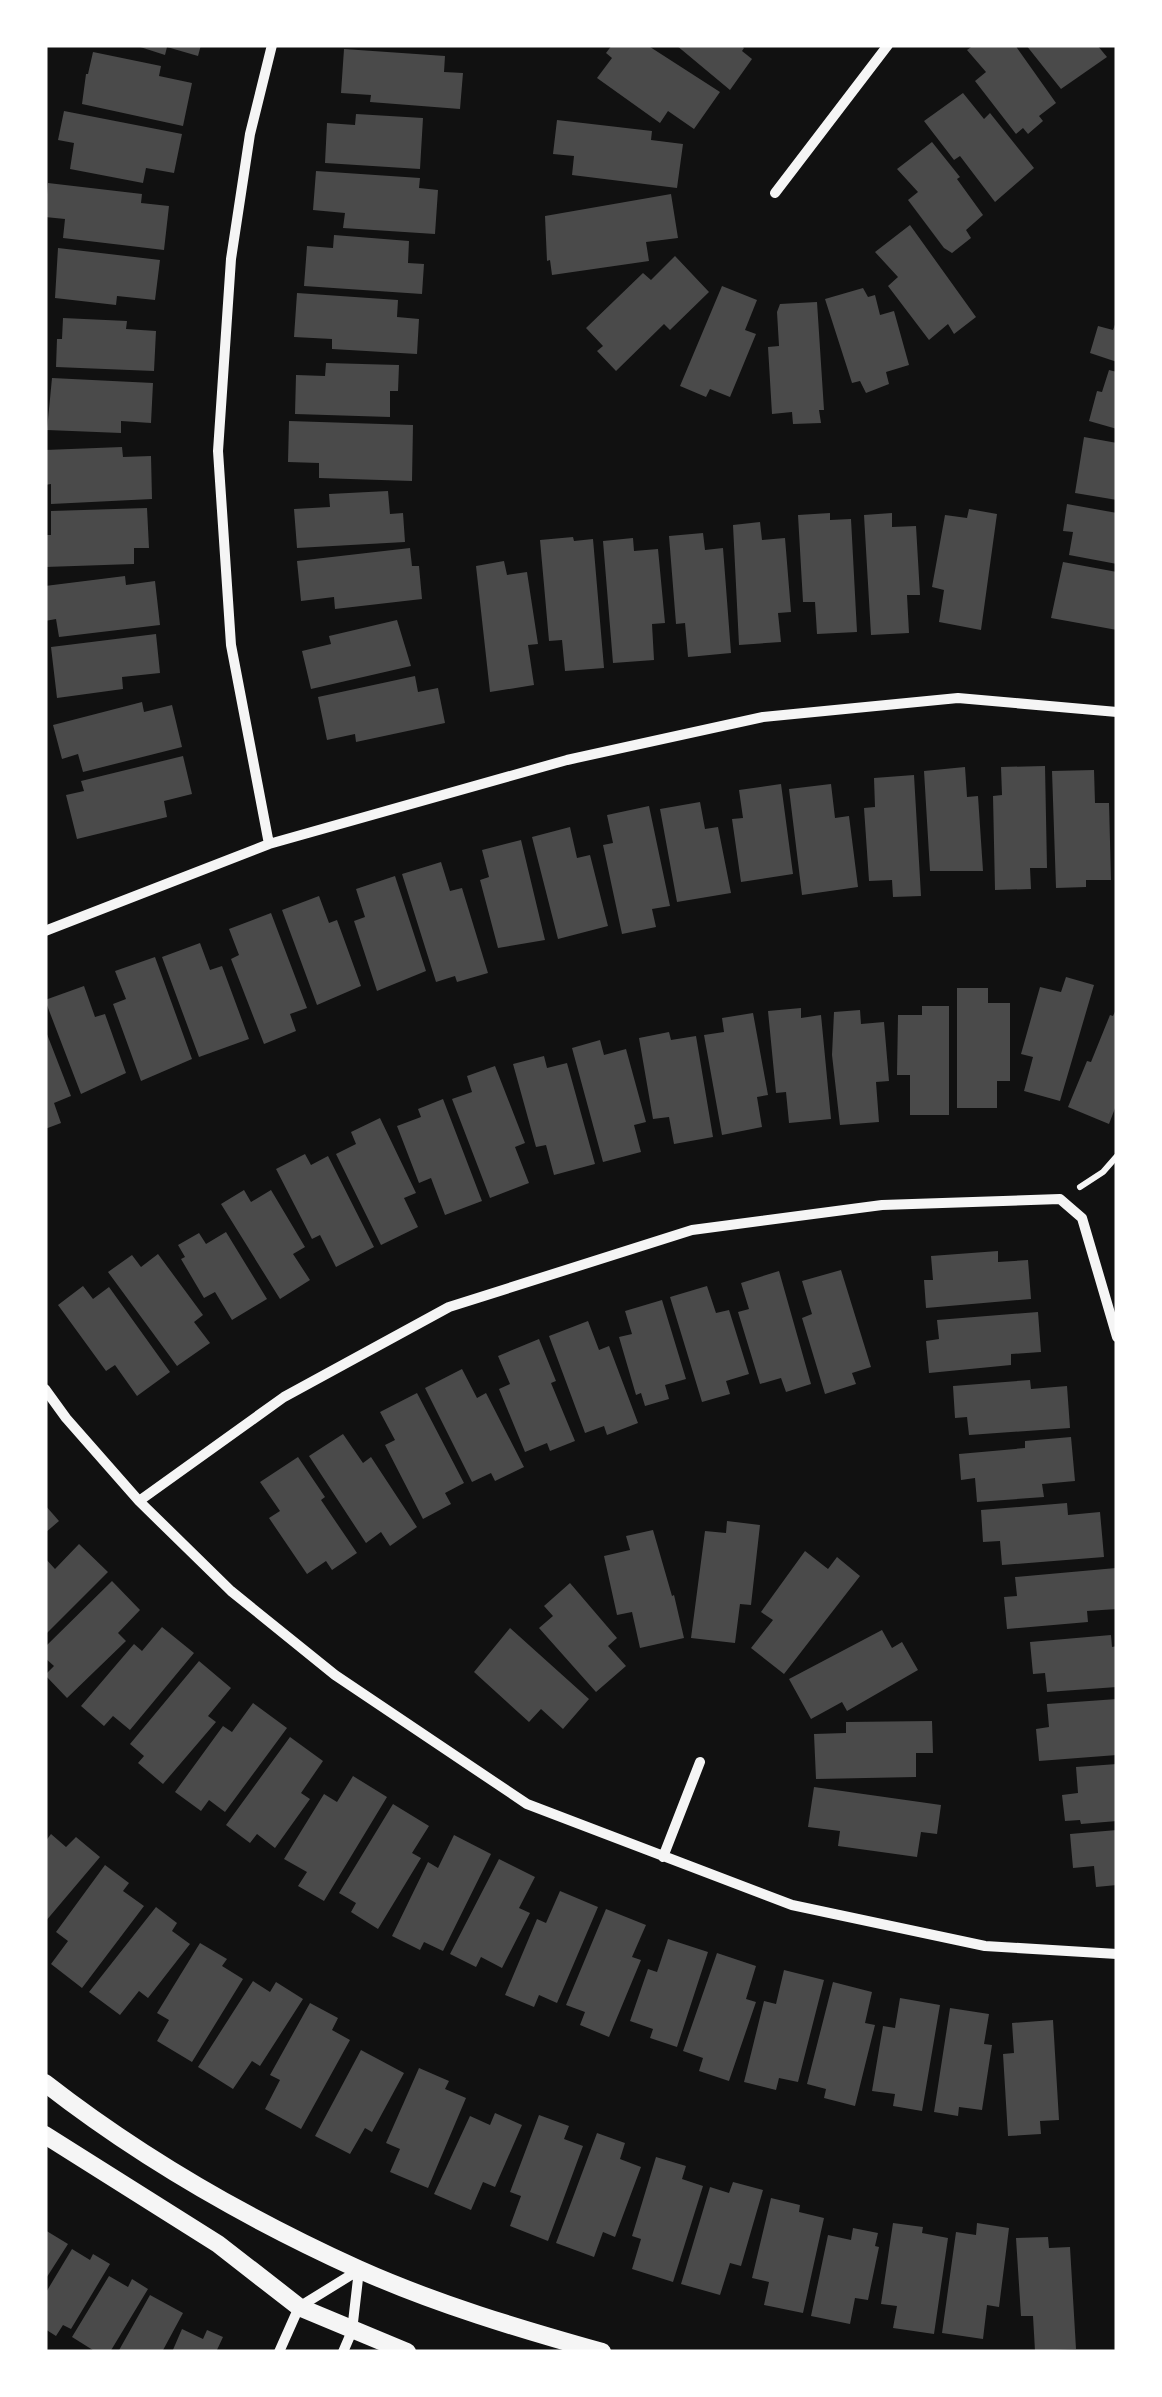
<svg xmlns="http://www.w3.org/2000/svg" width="1162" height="2397" viewBox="0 0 1162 2397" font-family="'Asap Condensed',sans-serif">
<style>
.building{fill:#4a4a4a}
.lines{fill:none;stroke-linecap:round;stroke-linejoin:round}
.path{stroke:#f5f5f5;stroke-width:6}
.minor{stroke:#f5f5f5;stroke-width:10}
.tertiary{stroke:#f5f5f5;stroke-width:18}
</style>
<rect width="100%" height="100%" fill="#111"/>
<path class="building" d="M 134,45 L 201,45 L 198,56 L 167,47 L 165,55 Z
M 612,45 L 647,45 L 720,92 L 694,129 L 668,111 L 660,123 L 597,78 L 612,58 L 606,53 Z
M 676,45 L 741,45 L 744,48 L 742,51 L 752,59 L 730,90 Z
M 974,45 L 1015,45 L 1056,103 L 1039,116 L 1043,121 L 1028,134 L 1023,128 L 1016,134 L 975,81 L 986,72 L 967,50 Z
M 1026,45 L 1097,45 L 1107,57 L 1061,89 Z
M 344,49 L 445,56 L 444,72 L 463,73 L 460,109 L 370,102 L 371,95 L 341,93 Z
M 93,52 L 161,66 L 159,76 L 192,83 L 183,126 L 82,104 L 86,74 L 88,74 Z
M 963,93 L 984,119 L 990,113 L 1034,168 L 995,202 L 960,156 L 954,160 L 924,121 Z
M 64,111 L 182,134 L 174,173 L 146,168 L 143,183 L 70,169 L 74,143 L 58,140 Z
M 356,114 L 423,118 L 420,169 L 325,163 L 327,123 L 355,125 Z
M 557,120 L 652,131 L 651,140 L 683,144 L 677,188 L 572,175 L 574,156 L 553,154 Z
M 932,142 L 960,177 L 957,179 L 983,215 L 966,230 L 971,238 L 952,253 L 944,248 L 908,200 L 918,192 L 897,169 Z
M 316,171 L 420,178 L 419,188 L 438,190 L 435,234 L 343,228 L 345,213 L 313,210 Z
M 48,183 L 142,194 L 141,203 L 169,206 L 164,250 L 63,238 L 65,219 L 45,217 Z
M 671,194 L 678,238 L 646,242 L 649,261 L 552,275 L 550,260 L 547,261 L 545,216 Z
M 910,225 L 976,317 L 954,334 L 948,324 L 929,340 L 888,286 L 898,277 L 875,252 Z
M 334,235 L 409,241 L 408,263 L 424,264 L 422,294 L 304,286 L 307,246 L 333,248 Z
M 58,248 L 160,260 L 155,300 L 117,296 L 116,305 L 55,298 Z
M 675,256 L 709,292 L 670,330 L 664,324 L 616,371 L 597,351 L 603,346 L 586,328 L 643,273 L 651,280 Z
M 722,286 L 757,300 L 745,330 L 756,334 L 730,397 L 710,389 L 706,397 L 680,386 Z
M 863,288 L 868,297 L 875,295 L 880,315 L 894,311 L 909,365 L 886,372 L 889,384 L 866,393 L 860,381 L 852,383 L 825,299 Z
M 297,293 L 398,300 L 397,317 L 419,319 L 417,354 L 332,349 L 332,339 L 294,337 Z
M 817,302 L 824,410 L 819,410 L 821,423 L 793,424 L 792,412 L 772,414 L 768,347 L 779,346 L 777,312 L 780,304 Z
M 63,318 L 127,321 L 126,329 L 156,331 L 154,371 L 56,367 L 57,339 L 62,339 Z
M 1117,319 L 1117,362 L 1090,353 L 1098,326 L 1113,330 Z
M 326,363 L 399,365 L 398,391 L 390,391 L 390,417 L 295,414 L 296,375 L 325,376 Z
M 1109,370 L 1117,372 L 1117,429 L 1089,421 L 1097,391 L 1102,392 Z
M 52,378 L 153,383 L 151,423 L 121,421 L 121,433 L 47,430 Z
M 289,421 L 413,425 L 412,481 L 319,478 L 319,463 L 288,462 Z
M 1084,437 L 1117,443 L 1117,500 L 1075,493 Z
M 122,447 L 123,457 L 151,456 L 152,499 L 51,504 L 51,484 L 45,485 L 45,450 Z
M 388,491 L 390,514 L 403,513 L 405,542 L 297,548 L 294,509 L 330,507 L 329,494 Z
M 1067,504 L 1117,513 L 1117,564 L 1069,555 L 1073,532 L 1063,531 Z
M 147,508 L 149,548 L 134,548 L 134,564 L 45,567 L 45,535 L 51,535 L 51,511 Z
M 969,509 L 997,514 L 981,630 L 939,622 L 944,590 L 932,587 L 945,515 L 967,518 Z
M 830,513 L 830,520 L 851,519 L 857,632 L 817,634 L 815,602 L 803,602 L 798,515 Z
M 892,513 L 892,527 L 916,526 L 920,595 L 907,595 L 909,633 L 871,635 L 864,515 Z
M 760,522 L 762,540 L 785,538 L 791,612 L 778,613 L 781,642 L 739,645 L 733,525 Z
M 703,533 L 705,550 L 723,548 L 731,653 L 688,657 L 685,623 L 676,624 L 669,536 Z
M 573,537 L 574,541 L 593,539 L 604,668 L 565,671 L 562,640 L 549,641 L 540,540 Z
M 633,538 L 634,551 L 658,549 L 665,623 L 652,624 L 654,660 L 613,663 L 603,541 Z
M 410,548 L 412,566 L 419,566 L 422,599 L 335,609 L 334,597 L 301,601 L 297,561 Z
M 504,561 L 507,575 L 527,572 L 538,644 L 528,645 L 534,685 L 490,692 L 476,566 Z
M 1063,562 L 1117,572 L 1117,630 L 1051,618 Z
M 125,576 L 126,585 L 155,581 L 160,625 L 59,637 L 56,619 L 45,621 L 45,586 Z
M 397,620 L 411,666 L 311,689 L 302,651 L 331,644 L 329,636 Z
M 156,634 L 160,673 L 122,677 L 123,689 L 57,698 L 51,647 Z
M 415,676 L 418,692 L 438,688 L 445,723 L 356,742 L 355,734 L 327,740 L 318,697 Z
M 142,702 L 144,712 L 172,705 L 182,747 L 83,772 L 78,754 L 62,759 L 53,725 Z
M 183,756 L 192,794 L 164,801 L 167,817 L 77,839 L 66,795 L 84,791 L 81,781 Z
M 1045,766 L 1047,868 L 1030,868 L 1031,889 L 995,890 L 993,796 L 1002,795 L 1001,767 Z
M 965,767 L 967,797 L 978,796 L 983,871 L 930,871 L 924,771 Z
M 1094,770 L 1095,803 L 1109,803 L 1111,880 L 1086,880 L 1086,887 L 1056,888 L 1052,771 Z
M 914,775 L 921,896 L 893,897 L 892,880 L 869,881 L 864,808 L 875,807 L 874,778 Z
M 781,784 L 793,874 L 741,882 L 732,819 L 743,818 L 739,790 Z
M 831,784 L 835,818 L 849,816 L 858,887 L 802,895 L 789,789 Z
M 700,802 L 705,829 L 718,827 L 731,893 L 677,902 L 660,809 Z
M 649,806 L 670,906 L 652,909 L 656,927 L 622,934 L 603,845 L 613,843 L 607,815 Z
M 570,827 L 577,858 L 590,855 L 608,926 L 558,939 L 532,837 Z
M 521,840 L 545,940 L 498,948 L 480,880 L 489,877 L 482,850 Z
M 441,862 L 450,891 L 462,888 L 488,973 L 457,982 L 455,976 L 436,982 L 402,874 Z
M 395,876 L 426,971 L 377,991 L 354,921 L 365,917 L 356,889 Z
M 319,896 L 329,923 L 337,920 L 361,986 L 317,1005 L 282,910 Z
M 271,913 L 307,1008 L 290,1014 L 296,1031 L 264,1044 L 231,959 L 239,955 L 229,929 Z
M 200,943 L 210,970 L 222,966 L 249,1039 L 199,1057 L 162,957 Z
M 155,957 L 192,1059 L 141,1081 L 113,1004 L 126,999 L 115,971 Z
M 1066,977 L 1094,985 L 1060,1101 L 1024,1091 L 1033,1057 L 1021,1054 L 1040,987 L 1061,992 Z
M 84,986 L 95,1017 L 105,1014 L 126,1073 L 81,1094 L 45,1000 Z
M 957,988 L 988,988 L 988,1003 L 1010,1003 L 1010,1081 L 997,1081 L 997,1108 L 957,1108 Z
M 922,1006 L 949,1006 L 949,1115 L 910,1115 L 910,1075 L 897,1075 L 898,1015 L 922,1015 Z
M 1117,1007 L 1117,1103 L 1109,1124 L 1068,1107 L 1087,1061 L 1091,1062 L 1110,1015 L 1113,1016 Z
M 801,1008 L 801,1018 L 821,1015 L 831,1119 L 789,1123 L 786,1092 L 776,1093 L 768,1011 Z
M 860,1010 L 861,1024 L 884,1022 L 889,1081 L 876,1082 L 879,1122 L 840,1125 L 832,1055 L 834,1012 Z
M 753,1013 L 768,1095 L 757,1097 L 762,1127 L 722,1135 L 704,1035 L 724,1032 L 722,1018 Z
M 45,1029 L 71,1096 L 54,1103 L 61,1123 L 45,1129 Z
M 669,1032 L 671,1040 L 696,1036 L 713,1137 L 674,1144 L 669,1117 L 653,1119 L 639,1038 Z
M 600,1040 L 604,1055 L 626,1049 L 646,1122 L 634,1125 L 641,1152 L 603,1162 L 572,1048 Z
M 544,1056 L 547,1068 L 567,1063 L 595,1164 L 554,1175 L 546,1145 L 536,1147 L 513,1064 Z
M 495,1066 L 525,1143 L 515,1147 L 529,1183 L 490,1198 L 452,1099 L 472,1092 L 467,1076 Z
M 443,1099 L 482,1201 L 445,1215 L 431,1178 L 419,1183 L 397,1126 L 421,1117 L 418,1109 Z
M 380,1118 L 416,1193 L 404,1198 L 418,1227 L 381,1245 L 336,1154 L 356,1144 L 351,1132 Z
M 305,1154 L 311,1165 L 328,1156 L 374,1247 L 336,1267 L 320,1235 L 312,1239 L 276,1169 Z
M 244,1190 L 251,1202 L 271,1190 L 305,1247 L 293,1254 L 310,1280 L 280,1299 L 221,1204 Z
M 226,1232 L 267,1299 L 232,1320 L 215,1292 L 204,1298 L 181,1259 L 185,1257 L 178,1245 L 199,1233 L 206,1244 Z
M 998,1251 L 998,1262 L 1028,1260 L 1031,1299 L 926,1308 L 924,1280 L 933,1280 L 931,1256 Z
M 158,1254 L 203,1315 L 194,1322 L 210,1343 L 177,1366 L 108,1272 L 132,1255 L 141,1267 Z
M 841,1270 L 871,1367 L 852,1373 L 856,1384 L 825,1394 L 802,1318 L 812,1314 L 802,1281 Z
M 779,1271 L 811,1384 L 786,1392 L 781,1378 L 760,1384 L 738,1312 L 749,1309 L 741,1283 Z
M 83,1286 L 93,1299 L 109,1287 L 170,1372 L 137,1396 L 115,1365 L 106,1371 L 58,1305 Z
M 707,1286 L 716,1313 L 729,1310 L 749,1374 L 726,1381 L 730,1394 L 702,1402 L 670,1297 Z
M 662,1300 L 686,1379 L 665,1385 L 669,1399 L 645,1406 L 641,1393 L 636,1395 L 619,1337 L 632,1334 L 625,1311 Z
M 1038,1312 L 1041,1352 L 1011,1354 L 1011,1365 L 929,1373 L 926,1341 L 939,1339 L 937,1320 Z
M 588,1321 L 599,1350 L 609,1346 L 638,1423 L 607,1435 L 604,1426 L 585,1433 L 549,1336 Z
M 539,1339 L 556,1381 L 551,1383 L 575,1441 L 550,1451 L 547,1443 L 525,1452 L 499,1389 L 510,1384 L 498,1356 Z
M 462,1369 L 477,1398 L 486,1393 L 524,1467 L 495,1481 L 491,1473 L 472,1482 L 425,1388 Z
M 1030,1380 L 1031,1389 L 1067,1386 L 1070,1428 L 969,1435 L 967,1417 L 955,1418 L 953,1386 Z
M 417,1393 L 464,1483 L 445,1493 L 451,1504 L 423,1519 L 385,1445 L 395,1440 L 380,1412 Z
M 343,1434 L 363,1463 L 371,1457 L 417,1527 L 390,1546 L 381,1532 L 366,1543 L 309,1456 Z
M 1071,1437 L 1075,1481 L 1042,1484 L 1044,1497 L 977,1502 L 975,1478 L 961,1480 L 959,1454 L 1025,1448 L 1025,1441 Z
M 298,1457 L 325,1497 L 321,1500 L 357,1553 L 332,1570 L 326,1561 L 307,1574 L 269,1518 L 280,1511 L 260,1482 Z
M 1067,1503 L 1068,1515 L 1100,1512 L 1104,1557 L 1002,1565 L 1000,1541 L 983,1542 L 981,1510 Z
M 45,1505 L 59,1521 L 45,1533 Z
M 727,1521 L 760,1525 L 751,1605 L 740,1604 L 735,1643 L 691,1638 L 705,1531 L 726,1533 Z
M 653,1530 L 672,1596 L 674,1595 L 684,1638 L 640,1648 L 632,1612 L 617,1615 L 604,1556 L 630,1550 L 626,1536 Z
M 79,1544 L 108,1572 L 45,1635 L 45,1558 L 55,1569 Z
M 805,1551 L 828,1569 L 837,1557 L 860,1576 L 784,1674 L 751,1648 L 773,1620 L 761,1612 Z
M 1116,1568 L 1117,1609 L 1087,1611 L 1088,1622 L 1007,1629 L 1004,1597 L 1017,1596 L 1015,1577 Z
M 112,1581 L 140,1610 L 118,1633 L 126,1641 L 67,1698 L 45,1675 L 54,1666 L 45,1658 L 45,1647 Z
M 570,1583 L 617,1638 L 608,1646 L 626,1666 L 596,1692 L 539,1628 L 553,1616 L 544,1606 Z
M 162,1627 L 194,1653 L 130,1730 L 113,1716 L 104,1726 L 81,1706 L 134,1644 L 142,1651 Z
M 510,1628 L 589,1699 L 563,1729 L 541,1709 L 529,1722 L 474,1672 Z
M 882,1630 L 892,1648 L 902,1642 L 918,1670 L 847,1711 L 842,1702 L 811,1719 L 789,1679 Z
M 1111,1635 L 1112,1647 L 1117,1646 L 1117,1687 L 1047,1692 L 1045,1673 L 1033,1674 L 1030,1642 Z
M 199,1661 L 231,1688 L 208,1716 L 216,1722 L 163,1784 L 138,1763 L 144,1756 L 130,1744 Z
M 1117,1699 L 1117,1755 L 1039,1761 L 1036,1729 L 1049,1727 L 1047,1704 Z
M 253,1703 L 287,1728 L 225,1812 L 209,1800 L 201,1811 L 175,1792 L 223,1726 L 232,1732 Z
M 932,1721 L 933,1753 L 916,1753 L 916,1777 L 816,1779 L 814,1734 L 846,1733 L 846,1722 Z
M 290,1737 L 323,1761 L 301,1793 L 310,1799 L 275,1848 L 257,1834 L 250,1843 L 226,1825 Z
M 1117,1764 L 1117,1821 L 1081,1824 L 1080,1820 L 1065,1821 L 1062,1795 L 1078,1793 L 1076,1767 Z
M 353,1776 L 387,1797 L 324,1901 L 298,1886 L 307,1872 L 284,1859 L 324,1794 L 337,1802 Z
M 814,1787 L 941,1805 L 937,1834 L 921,1832 L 917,1857 L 838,1846 L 840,1831 L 808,1827 Z
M 393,1804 L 429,1826 L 412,1853 L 421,1858 L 378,1929 L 351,1912 L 356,1903 L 339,1893 Z
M 1117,1830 L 1117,1885 L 1096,1887 L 1094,1866 L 1073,1868 L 1070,1834 Z
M 51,1834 L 66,1847 L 76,1837 L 100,1857 L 45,1922 L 45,1842 Z
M 454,1835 L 491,1854 L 443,1951 L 424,1942 L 420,1950 L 392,1936 L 428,1862 L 438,1868 Z
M 499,1859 L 535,1877 L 519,1908 L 530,1913 L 502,1968 L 481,1957 L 476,1967 L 450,1954 Z
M 105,1865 L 129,1883 L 123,1891 L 144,1906 L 82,1988 L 51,1964 L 68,1941 L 56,1932 Z
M 560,1891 L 598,1907 L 557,2003 L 539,1995 L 534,2007 L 505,1995 L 537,1919 L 546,1923 Z
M 156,1907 L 177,1923 L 172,1931 L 190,1944 L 148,1998 L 139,1991 L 120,2015 L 89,1992 Z
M 606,1909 L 646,1925 L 632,1957 L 641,1960 L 609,2037 L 580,2025 L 585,2012 L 566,2005 Z
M 668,1939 L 708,1952 L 677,2047 L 650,2038 L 653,2029 L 630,2021 L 648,1969 L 657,1972 Z
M 200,1943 L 227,1959 L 222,1966 L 243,1979 L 192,2062 L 157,2041 L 169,2020 L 157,2013 Z
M 717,1953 L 756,1966 L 746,1999 L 756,2002 L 729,2081 L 699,2071 L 703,2058 L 683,2051 Z
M 784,1970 L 824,1980 L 798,2082 L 779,2078 L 776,2090 L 744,2082 L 764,2001 L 776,2004 Z
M 253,1981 L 270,1992 L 276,1982 L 303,1999 L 260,2066 L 252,2061 L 233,2089 L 198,2067 Z
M 833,1982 L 872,1992 L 865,2023 L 875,2025 L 855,2106 L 824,2098 L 826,2089 L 807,2084 Z
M 900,1998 L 940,2005 L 922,2111 L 893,2106 L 895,2094 L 872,2091 L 883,2026 L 895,2028 Z
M 310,2003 L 338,2018 L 332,2030 L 350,2040 L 301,2129 L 265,2109 L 280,2080 L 270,2075 Z
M 950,2008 L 989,2014 L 984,2044 L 992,2045 L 982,2110 L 959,2107 L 958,2116 L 934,2112 Z
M 1053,2020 L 1059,2120 L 1040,2121 L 1041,2134 L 1008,2136 L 1003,2054 L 1014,2053 L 1012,2023 Z
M 361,2050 L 404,2073 L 372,2132 L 365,2128 L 350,2154 L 315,2136 Z
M 419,2068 L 449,2081 L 445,2089 L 466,2098 L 428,2188 L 390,2172 L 400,2149 L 386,2143 Z
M 495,2113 L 522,2125 L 495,2187 L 483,2182 L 471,2210 L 434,2194 L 470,2116 L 490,2125 Z
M 539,2115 L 569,2126 L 564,2139 L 583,2146 L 548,2241 L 510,2226 L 521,2196 L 510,2192 Z
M 597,2133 L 625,2143 L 620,2159 L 641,2167 L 615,2237 L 603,2232 L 594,2257 L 556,2243 Z
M 656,2157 L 686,2166 L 682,2179 L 703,2186 L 673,2282 L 632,2269 L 641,2239 L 632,2236 Z
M 733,2182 L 763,2190 L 741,2266 L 730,2263 L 720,2295 L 681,2284 L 710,2187 L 729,2193 Z
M 771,2198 L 800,2205 L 799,2212 L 824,2218 L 803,2313 L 764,2305 L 769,2282 L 752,2278 Z
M 893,2223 L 923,2227 L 922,2233 L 948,2238 L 934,2334 L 893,2328 L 897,2306 L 881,2304 Z
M 977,2223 L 1009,2228 L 999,2307 L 987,2305 L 983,2339 L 942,2333 L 956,2232 L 976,2235 Z
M 853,2228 L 878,2233 L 875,2246 L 879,2247 L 868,2300 L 855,2298 L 850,2324 L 811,2316 L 828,2235 L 851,2240 Z
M 45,2230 L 68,2244 L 45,2280 Z
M 1048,2237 L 1049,2248 L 1070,2247 L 1076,2349 L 1035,2351 L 1033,2316 L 1021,2316 L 1016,2238 Z
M 72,2249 L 90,2260 L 93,2254 L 110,2264 L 71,2329 L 63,2325 L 56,2336 L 45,2329 L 45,2294 Z
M 109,2276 L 128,2287 L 132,2279 L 148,2289 L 110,2352 L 96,2352 L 72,2337 Z
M 150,2295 L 183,2313 L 162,2352 L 118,2352 Z
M 182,2329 L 203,2339 L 207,2330 L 223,2337 L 216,2352 L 172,2352 Z"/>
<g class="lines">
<path class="path" d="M 1080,1187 L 1103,1172 L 1117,1156"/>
<path class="minor" d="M 775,193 L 888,45
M 269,844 L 231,645 L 218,451 L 231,259 L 250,134 L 272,45
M 45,931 L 269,844 L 567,760 L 763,717 L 958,698 L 1117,712
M 45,1389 L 66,1418 L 139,1501 L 231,1591 L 335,1675 L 527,1804 L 792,1905 L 985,1946 L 1117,1954
M 139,1501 L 284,1397 L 449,1307 L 692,1230 L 882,1205 L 1060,1199 L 1082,1218 L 1117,1337
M 663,1857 L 700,1762
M 279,2352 L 299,2307 L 359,2270
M 343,2352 L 352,2331 L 359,2270"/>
<path class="tertiary" d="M 45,2083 C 140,2157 248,2219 358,2269 C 436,2304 520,2329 602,2352
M 45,2135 L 218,2244 L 299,2307 L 407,2352"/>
</g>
<rect width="1162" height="2397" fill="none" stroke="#ffffff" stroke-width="95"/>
</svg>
